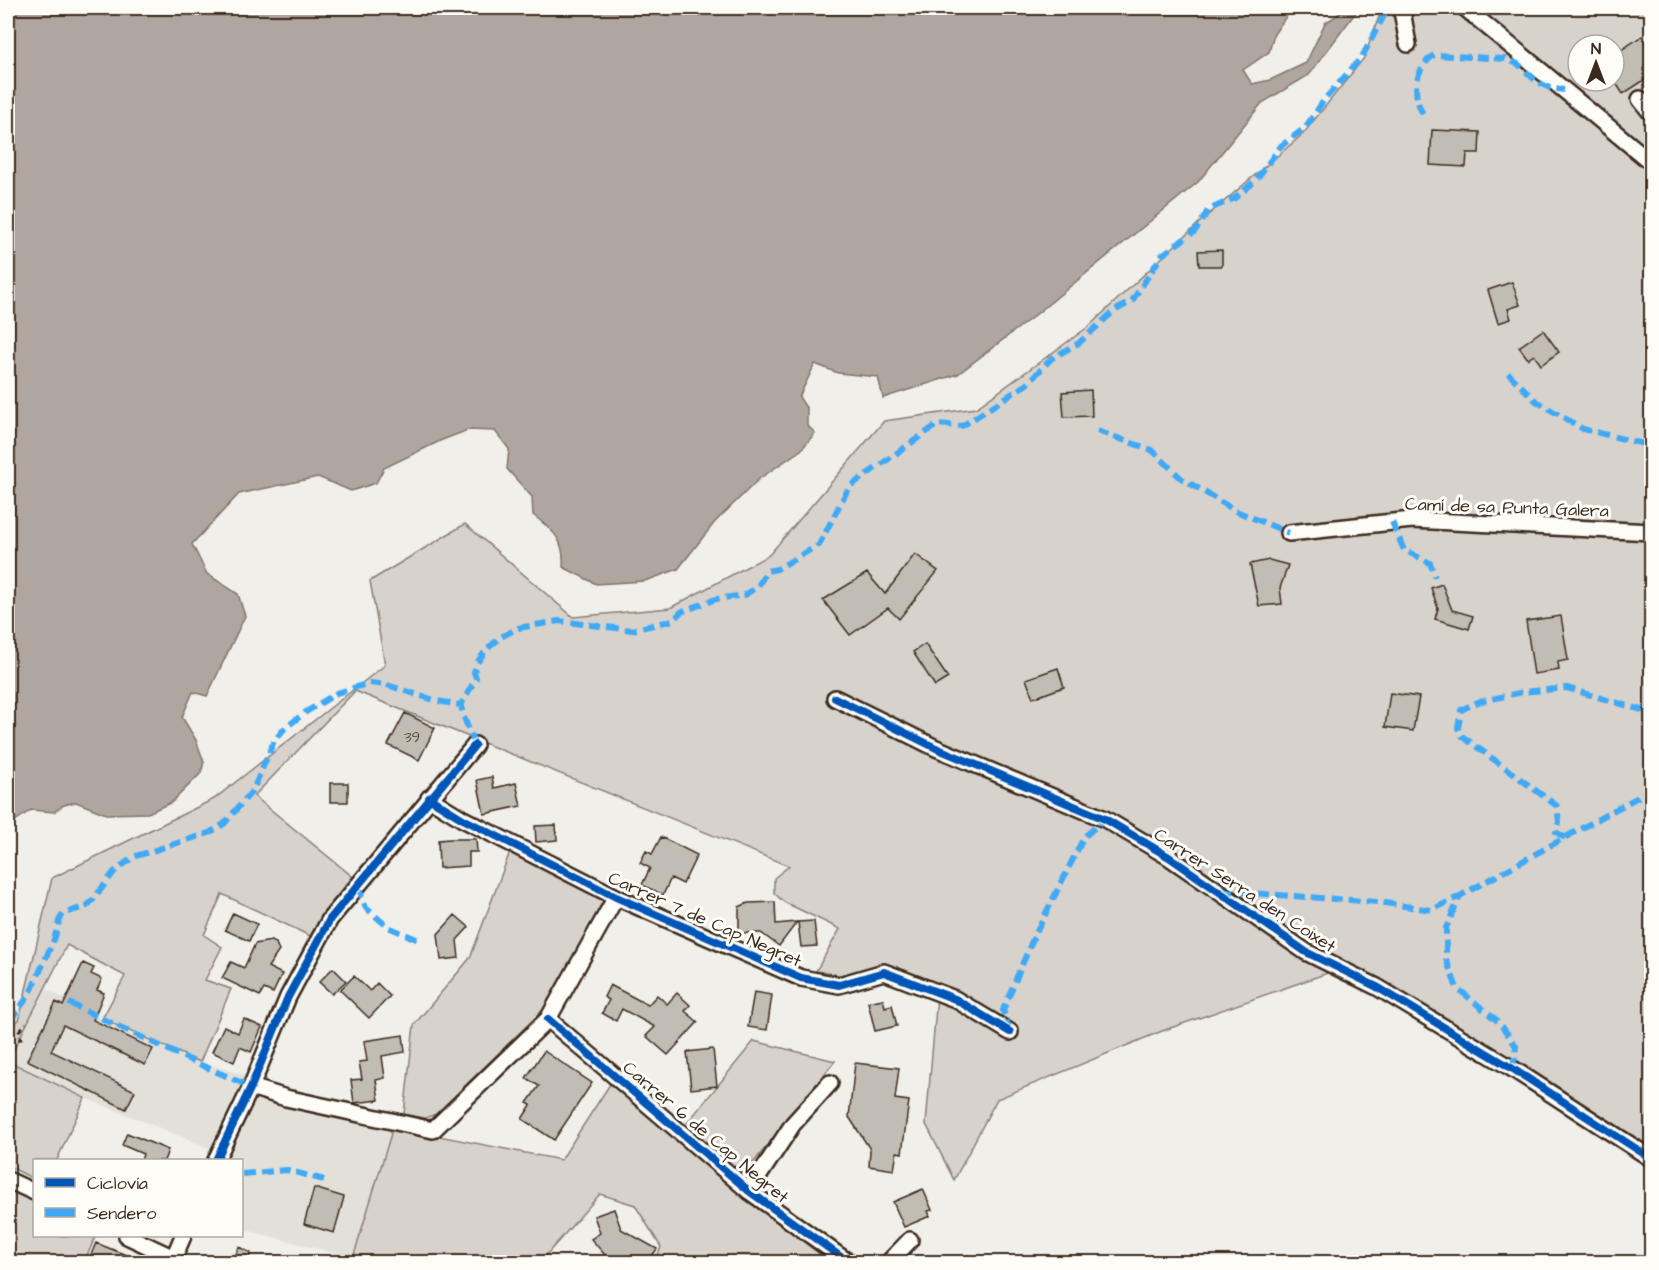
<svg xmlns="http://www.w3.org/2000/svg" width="1659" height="1270" viewBox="0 0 1659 1270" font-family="'Architects Daughter',sans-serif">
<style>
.built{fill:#e3e0da}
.green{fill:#d7d2cc;stroke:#897e75;stroke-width:1.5;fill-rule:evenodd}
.water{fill:#aea69f;stroke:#80746b;stroke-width:1.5}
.building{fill:#c1bcb4;stroke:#3b2a1e;stroke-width:1.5}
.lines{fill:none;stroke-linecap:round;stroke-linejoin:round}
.minor-casing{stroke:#3b2a1e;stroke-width:20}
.path{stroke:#3b2a1e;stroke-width:3;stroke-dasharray:6 4.5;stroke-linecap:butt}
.minor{stroke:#fdfcf7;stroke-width:15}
.quiet{stroke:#3fa9f5;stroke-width:6;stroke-dasharray:12 6;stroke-linecap:butt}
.cycleway-casing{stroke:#fdfcf7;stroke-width:11}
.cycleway{stroke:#0057b8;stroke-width:8}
.labels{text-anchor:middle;stroke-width:6;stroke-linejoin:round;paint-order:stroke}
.number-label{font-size:15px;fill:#5c4e44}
.street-label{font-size:18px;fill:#3b2a1e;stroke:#fdfcf7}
</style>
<rect width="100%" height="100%" fill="#f1efea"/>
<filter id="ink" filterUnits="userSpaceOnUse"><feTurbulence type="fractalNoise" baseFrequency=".0167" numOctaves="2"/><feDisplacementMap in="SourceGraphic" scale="12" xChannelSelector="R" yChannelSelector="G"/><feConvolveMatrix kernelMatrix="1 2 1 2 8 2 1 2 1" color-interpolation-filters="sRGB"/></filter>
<g filter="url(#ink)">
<path class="built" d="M 44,988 L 102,1019 L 200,1062 L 263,1080 L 255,1095 L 393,1127 L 353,1258 L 242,1229 L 242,1160 L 225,1160 L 227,1155 L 85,1098 L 8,1061 Z"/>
<path class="green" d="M 1382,8 L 1651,8 L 1651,1157 L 1336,970 L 1162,1031 L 997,1099 L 954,1180 L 926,1124 L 938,984 L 890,965 L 839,975 L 816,971 L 840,929 L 784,902 L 774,893 L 774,878 L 789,866 L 355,691 L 254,796 L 353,877 L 310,936 L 222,894 L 204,935 L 222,947 L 205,980 L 231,989 L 200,1062 L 102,1019 L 125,976 L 67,945 L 8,1061 L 85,1098 L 57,1160 L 34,1160 L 34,1179 L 8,1166 L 8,1026 L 19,1020 L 52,878 L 214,799 L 385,665 L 370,581 L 465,524 L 573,617 L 670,608 L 769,555 L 884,421 L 976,408 L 1088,327 L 1200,222 L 1303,134 L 1364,58 ZM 1578,45 L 1614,45 L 1614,81 L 1578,81 Z
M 511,849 L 607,897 L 546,1007 L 436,1114 L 425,1118 L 404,1114 L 414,1025 L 470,958 Z
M 754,1041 L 835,1061 L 733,1188 L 830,1262 L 655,1262 L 661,1247 L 635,1205 L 600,1194 L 540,1262 L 372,1262 L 353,1258 L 393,1127 L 561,1160 L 610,1084 L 675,1138 Z
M 8,1185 L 34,1197 L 34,1236 L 96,1236 L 84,1262 L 8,1262 Z"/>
<path class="water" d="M 8,8 L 1292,8 L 1274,34 L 1269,52 L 1243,70 L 1252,84 L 1270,80 L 1306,63 L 1325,23 L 1348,8 L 1359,8 L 1309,75 L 1262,103 L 1198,182 L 1034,316 L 958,374 L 883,398 L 878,377 L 838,373 L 815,364 L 799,397 L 807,409 L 807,425 L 815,433 L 801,450 L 759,479 L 715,522 L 678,569 L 645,581 L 596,584 L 563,567 C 565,540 554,531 533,515 L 532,497 L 507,469 L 509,449 L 495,431 L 468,430 L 442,440 L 384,468 L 376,483 L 351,491 L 318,477 L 239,494 L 192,544 L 207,574 L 238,594 L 245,616 L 207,696 L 193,692 L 182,717 L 196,740 L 204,762 L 201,773 L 172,802 L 148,813 L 106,814 L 76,802 L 64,805 L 54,812 L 31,810 L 8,826 Z"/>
<path class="building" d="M 1642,36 L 1652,50 L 1652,75 L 1623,94 L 1614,80 L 1614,55 Z
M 1432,130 L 1480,132 L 1479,153 L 1467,153 L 1466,167 L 1430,165 Z
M 1222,250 L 1222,266 L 1199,266 L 1198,251 Z
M 1512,282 L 1520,305 L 1508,309 L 1511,319 L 1498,323 L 1488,290 Z
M 1543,330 L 1559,352 L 1541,365 L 1534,355 L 1528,359 L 1519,347 Z
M 1091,390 L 1092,416 L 1064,417 L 1062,392 Z
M 915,554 L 938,571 L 899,619 L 888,608 L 850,635 L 823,600 L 867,573 L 885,594 Z
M 1269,560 L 1288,565 L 1280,588 L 1282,604 L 1259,606 L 1250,564 Z
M 1442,584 L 1452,610 L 1473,616 L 1469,629 L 1435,619 L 1438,608 L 1431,588 Z
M 1561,616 L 1568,660 L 1558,662 L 1559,670 L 1534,674 L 1526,621 Z
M 925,644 L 948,678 L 935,686 L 913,652 Z
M 1058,668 L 1064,687 L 1033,698 L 1026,679 Z
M 1390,693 L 1419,697 L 1413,731 L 1385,727 Z
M 405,713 L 435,728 L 419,760 L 388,745 Z
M 492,777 L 494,788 L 516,783 L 521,806 L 484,814 L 477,780 Z
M 330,783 L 348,783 L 348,802 L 330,802 Z
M 556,825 L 557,840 L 536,842 L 535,826 Z
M 661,837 L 697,855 L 683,884 L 671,878 L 663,895 L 642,885 L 650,868 L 640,863 L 646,851 L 652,854 Z
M 450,839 L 476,839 L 477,852 L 469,852 L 469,866 L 439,868 L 438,840 Z
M 775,902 L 776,924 L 797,922 L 779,946 L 761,933 L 739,933 L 739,907 L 748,903 Z
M 233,913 L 257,924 L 249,941 L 225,930 Z
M 455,915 L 469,927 L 457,940 L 459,958 L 441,960 L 438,934 Z
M 814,921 L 817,946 L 801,947 L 798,922 Z
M 271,941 L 276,943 L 279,951 L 268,967 L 282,974 L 273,993 L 264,989 L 260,996 L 222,978 L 231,962 L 244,968 L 255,944 Z
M 83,963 L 94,968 L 91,974 L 102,979 L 97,990 L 104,993 L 93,1020 L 153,1049 L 145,1065 L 63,1025 L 51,1051 L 135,1091 L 126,1109 L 27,1060 L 56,1002 L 63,1006 Z
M 333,968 L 346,981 L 332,994 L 319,982 Z
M 354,976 L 370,991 L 377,983 L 390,996 L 369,1018 L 340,990 Z
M 610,985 L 648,1005 L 657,995 L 667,1004 L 677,993 L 690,1005 L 685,1011 L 698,1022 L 668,1055 L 646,1036 L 655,1027 L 622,1009 L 616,1021 L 602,1013 L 609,1000 L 604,997 Z
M 754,992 L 772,995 L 767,1030 L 748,1027 Z
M 883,999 L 885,1007 L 892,1005 L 897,1026 L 875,1031 L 868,1002 Z
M 244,1019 L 262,1027 L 251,1052 L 240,1047 L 234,1062 L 212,1052 L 224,1026 L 238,1033 Z
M 403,1035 L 405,1052 L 382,1056 L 385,1078 L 376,1080 L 379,1100 L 354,1103 L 351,1080 L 362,1079 L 359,1062 L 367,1061 L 364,1041 Z
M 713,1049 L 717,1086 L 691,1089 L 687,1052 Z
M 544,1051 L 592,1083 L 554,1140 L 522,1119 L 531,1105 L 527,1103 L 539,1086 L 526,1078 Z
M 855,1063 L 899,1068 L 895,1099 L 909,1101 L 902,1153 L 897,1152 L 894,1170 L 869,1166 L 870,1149 L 849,1117 Z
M 127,1133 L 168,1150 L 164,1161 L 141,1161 L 143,1154 L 122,1145 Z
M 314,1188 L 344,1197 L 334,1233 L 304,1224 Z
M 923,1189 L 932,1210 L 928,1211 L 930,1216 L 904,1227 L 893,1202 Z
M 614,1209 L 621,1229 L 657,1249 L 647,1263 L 612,1263 L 591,1239 L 600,1233 L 594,1216 Z
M 96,1243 L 144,1262 L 144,1263 L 105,1263 L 90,1257 Z
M 239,1247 L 251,1253 L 246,1263 L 232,1263 Z"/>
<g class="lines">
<defs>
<path id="minor" d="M 1407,8 L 1402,11 L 1408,44
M 1465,8 L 1652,163
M 1640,99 L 1652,114
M 1289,533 L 1412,520 L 1652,532
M 835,698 L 936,748 L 1105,819 L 1169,857 L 1306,952 L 1377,987 L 1513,1069 L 1652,1159
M 429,798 L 463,819 L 616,897 L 801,978 L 839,985 L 884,972 L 955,999 L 1010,1032
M 548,1019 L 749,1191 L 848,1262
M 251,1087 L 286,1098 L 433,1130 L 548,1019 L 616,897
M 216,1160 L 251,1087 L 288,997 L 330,919 L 475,745
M 8,1180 L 34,1192
M 749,1191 L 793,1124 L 830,1083
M 127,1236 L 174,1258
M 172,1262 L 183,1236
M 889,1262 L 910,1240"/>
</defs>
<use href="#minor" class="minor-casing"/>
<path class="path" d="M 8,1041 L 21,1039 L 19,1031 L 26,1023"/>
<use href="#minor" class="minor"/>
<path class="quiet" d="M 1423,114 C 1411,94 1415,68 1434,55 L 1505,59 L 1518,64 L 1536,81 L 1550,88 L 1564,90
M 1508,373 L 1536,401 L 1583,429 L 1652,446
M 1097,431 L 1152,450 L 1181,478 L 1236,511 L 1289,533
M 1392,522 L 1404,550 L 1430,563 L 1435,577
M 475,745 L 463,715 L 461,705 L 476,678 L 474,672 L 477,663 L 487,649 L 501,637 L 518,628 L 559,621 L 632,630 L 674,620 L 681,612 L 716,599 L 745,595 L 758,586 L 767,571 L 777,569 L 819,545 L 849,487 L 938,424 L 962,426 L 1027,384 L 1052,358 L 1079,343 L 1113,312 L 1132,301 L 1162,255 L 1194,232 L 1201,223 L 1208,210 L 1235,198 L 1255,181 L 1281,146 L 1305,128 L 1324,100 L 1362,57 L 1388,8
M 1565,838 L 1556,832 L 1559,822 L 1557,806 L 1462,736 L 1458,728 L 1461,710 L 1478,702 L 1523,692 L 1567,688 L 1652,713
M 358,886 L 366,908 L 388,927 L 421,941
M 1222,891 L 1378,902 L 1432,910 L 1460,896
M 69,1003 L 192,1061 L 251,1087
M 8,1019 L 15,1014 L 30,994 L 55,937 L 59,921 L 63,914 L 87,906 L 93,900 L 114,872 L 133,857 L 209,833 L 224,824 L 253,790 L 274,741 L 285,728 L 306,712 L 337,693 L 370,683 L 387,685 L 437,701 L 461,705
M 1010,1032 L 1003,1010 L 1032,941 L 1084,837 L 1105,819
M 1513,1069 L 1516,1046 L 1499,1022 L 1457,988 L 1446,959 L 1446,928 L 1460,896 L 1638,797 L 1652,787
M 242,1174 L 287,1170 L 324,1180"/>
<defs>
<path id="cycleway" d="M 835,698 L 936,748 L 1105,819 L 1169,857 L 1306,952 L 1377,987 L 1513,1069 L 1652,1159
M 429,798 L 463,819 L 616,897 L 801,978 L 839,985 L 884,972 L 955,999 L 1010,1032
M 548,1019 L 749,1191 L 848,1262
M 216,1160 L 251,1087 L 288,997 L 330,919 L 475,745"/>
</defs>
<use href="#cycleway" class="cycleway-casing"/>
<use href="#cycleway" class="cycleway"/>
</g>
</g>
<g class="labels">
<g class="number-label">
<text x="412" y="742">39</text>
</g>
<g class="street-label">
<text transform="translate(1507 507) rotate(2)" y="6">Camí de sa Punta Galera</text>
<text transform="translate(1245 890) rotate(33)" y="6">Carrer Serra den Coixet</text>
<text transform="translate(705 919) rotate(24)" y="6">Carrer 7 de Cap Negret</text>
<text transform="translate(706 1132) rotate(40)" y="6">Carrer 6 de Cap Negret</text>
</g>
</g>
<rect width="1659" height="1270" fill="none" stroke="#fdfcf7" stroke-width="30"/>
<rect x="15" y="15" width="1629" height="1240" fill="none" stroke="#3b2a1e" stroke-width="2" filter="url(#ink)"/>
<rect x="33" y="1159" width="210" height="78" fill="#fdfcf7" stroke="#afa8a0" stroke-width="1.5"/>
<rect x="45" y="1178" width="30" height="9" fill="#0057b8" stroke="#afa8a0" stroke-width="1.5"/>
<text x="87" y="1189" font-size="18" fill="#3b2a1e">Ciclovía</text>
<rect x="45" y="1208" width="30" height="9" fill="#3fa9f5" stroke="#afa8a0" stroke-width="1.5"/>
<text x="87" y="1219" font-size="18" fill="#3b2a1e">Sendero</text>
<g transform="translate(1596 63)"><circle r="28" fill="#fdfcf7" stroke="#afa8a0" stroke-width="1.5"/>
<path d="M0-4.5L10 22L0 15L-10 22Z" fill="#3b2a1e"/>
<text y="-9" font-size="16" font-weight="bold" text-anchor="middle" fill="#3b2a1e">N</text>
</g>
</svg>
